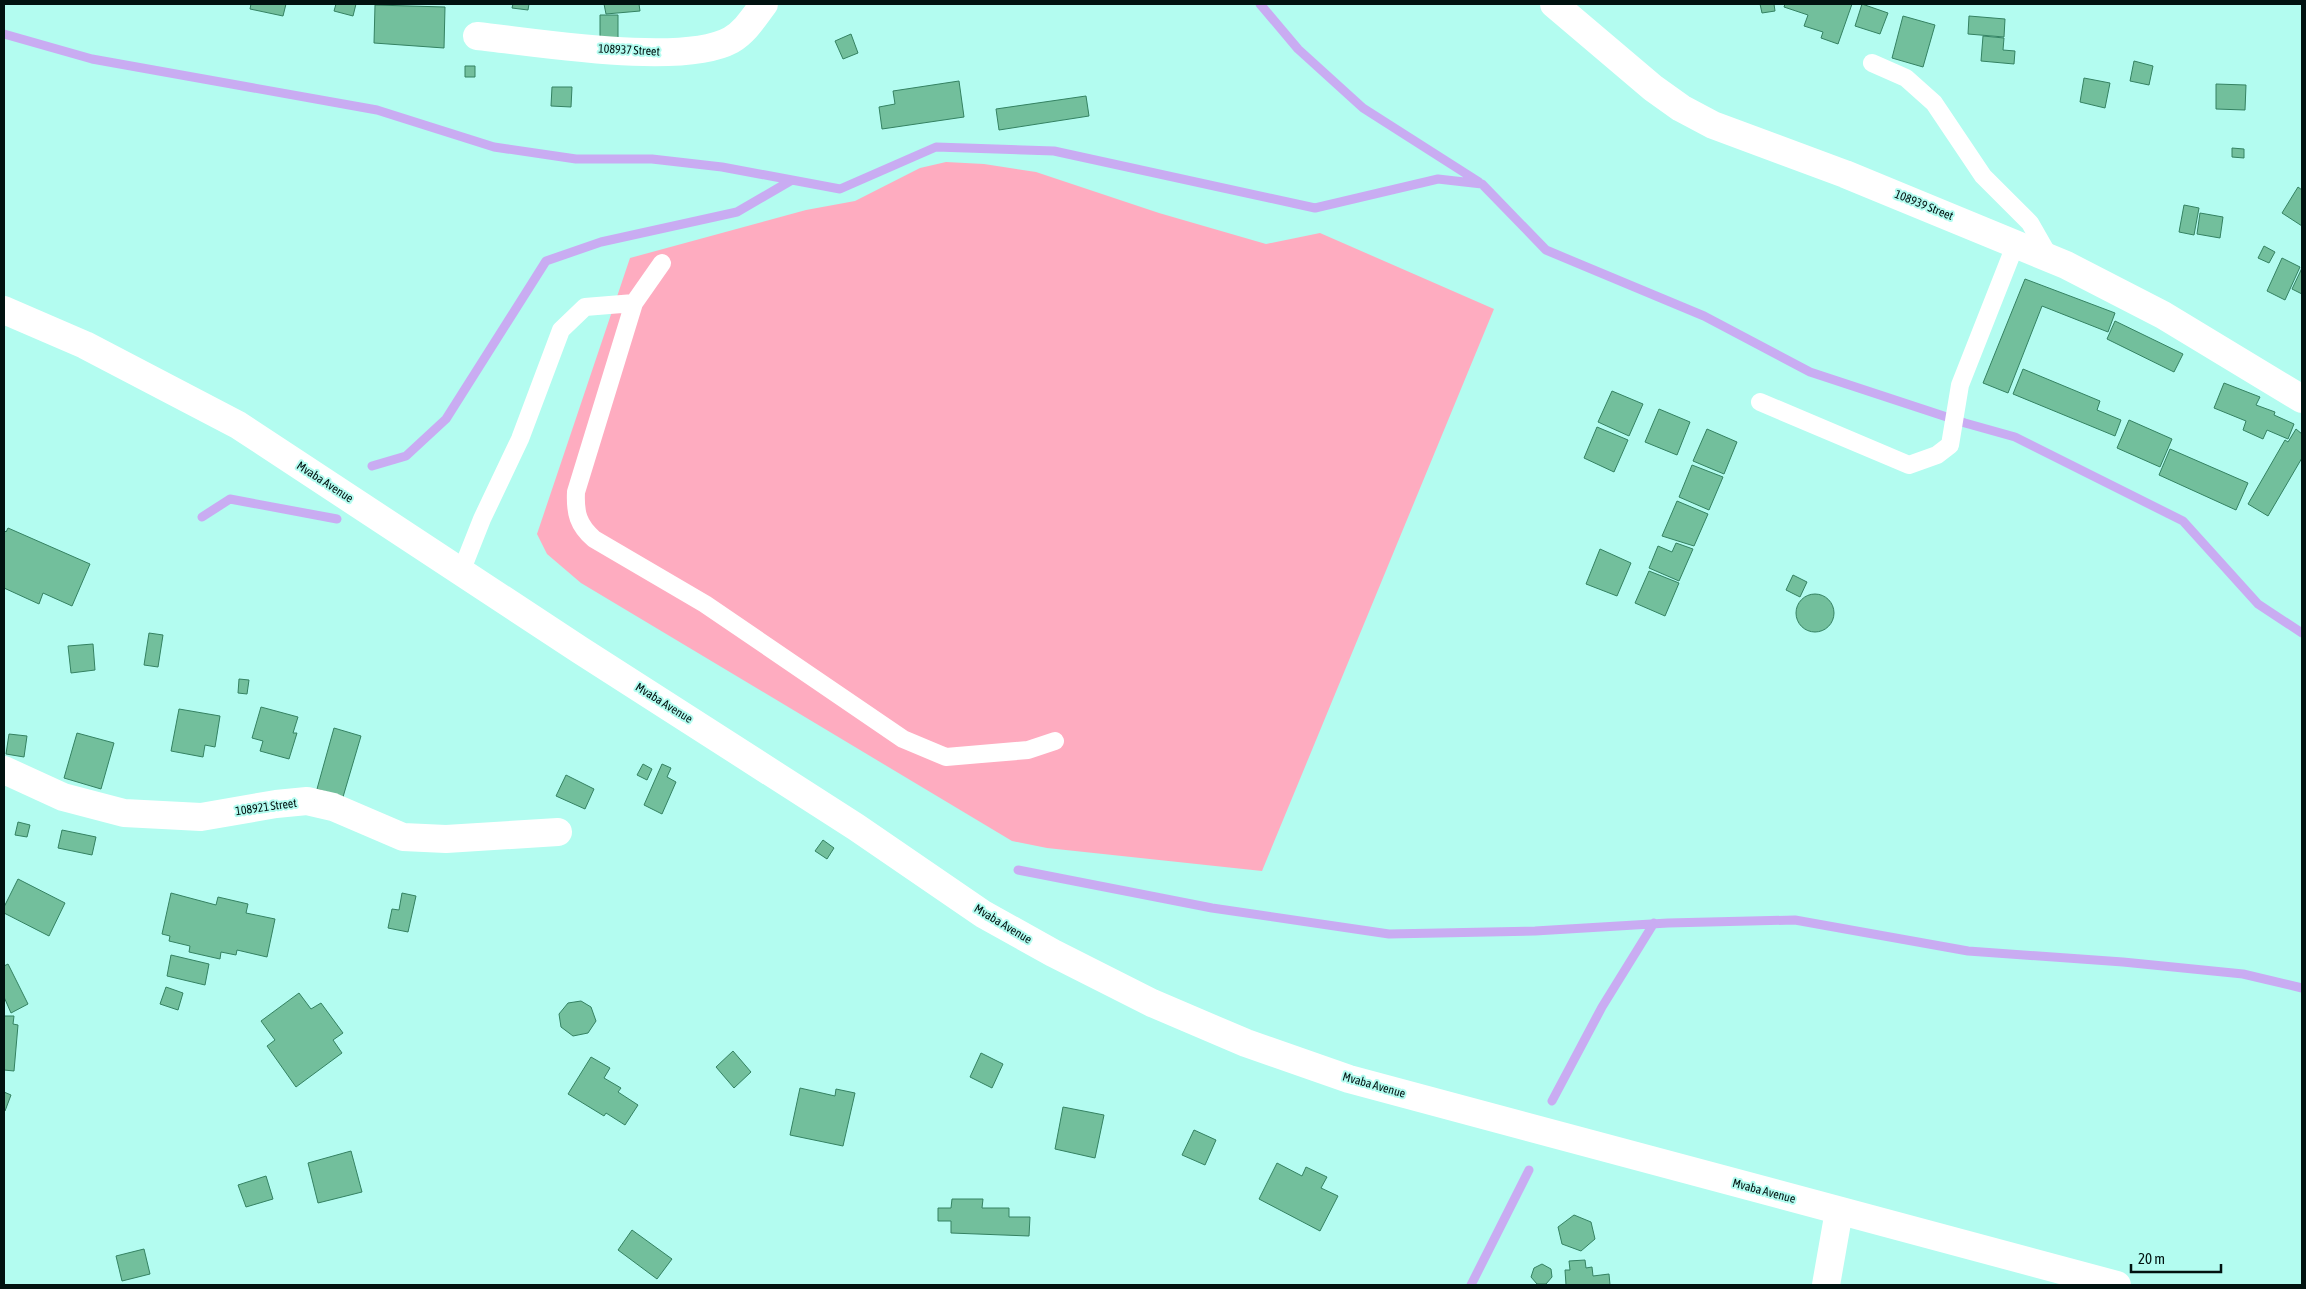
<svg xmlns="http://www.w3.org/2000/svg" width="2306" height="1289" viewBox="0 0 2306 1289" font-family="'Asap Condensed',sans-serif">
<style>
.green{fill:#feacc0}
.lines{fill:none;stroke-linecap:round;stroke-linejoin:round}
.stream{stroke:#c9acf2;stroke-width:9}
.building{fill:#72bf9c;stroke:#348262}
.lane{stroke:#fff;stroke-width:18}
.street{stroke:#fff;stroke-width:28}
.secondary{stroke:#fff;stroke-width:28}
.labels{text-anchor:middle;stroke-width:4;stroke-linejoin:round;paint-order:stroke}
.street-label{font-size:12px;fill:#011210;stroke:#b3fcf0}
</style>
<rect width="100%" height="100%" fill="#b3fcf0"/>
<path class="green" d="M 946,162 L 984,164 L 1036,172 L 1159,213 L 1266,244 L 1320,233 L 1494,309 L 1262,871 L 1047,848 L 1012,841 L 581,583 L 547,554 L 537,534 L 630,258 L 806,210 L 855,201 L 920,168 Z"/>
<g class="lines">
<path class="stream" d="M 1260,4 L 1298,49 L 1363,108 L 1479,182
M 4,34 L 92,59 L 377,110 L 494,147 L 576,159 L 652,159 L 722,167 L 792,180
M 372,466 L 406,456 L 446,419 L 546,261 L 601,242 L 737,212 L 792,180 L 840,189 L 936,147 L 1054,151 L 1315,208 L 1438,179 L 1482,184 L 1546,250 L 1704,316 L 1810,372 L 1965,423 L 2015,437 L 2183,521 L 2258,604 L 2302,633
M 202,517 L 230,499 L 337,519
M 1018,870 L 1212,908 L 1389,934 L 1535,931 L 1668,923 L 1795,920 L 1968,951 L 2123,962 L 2243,974 L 2302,988
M 1552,1101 L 1602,1007 L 1654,923
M 1471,1285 L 1529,1170"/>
</g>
<path class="building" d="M 251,4 L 286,4 L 283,16 L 250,9 Z
M 336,4 L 356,4 L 353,16 L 334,11 Z
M 513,4 L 529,4 L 528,10 L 512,8 Z
M 604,4 L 639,4 L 640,11 L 606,14 Z
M 1760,4 L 1774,4 L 1775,11 L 1762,13 Z
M 1785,4 L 1852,4 L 1838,44 L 1821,38 L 1823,32 L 1804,26 L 1808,15 L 1784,7 Z
M 1862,4 L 1888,13 L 1880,34 L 1855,26 Z
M 375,5 L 445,7 L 444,48 L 374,43 Z
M 600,15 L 618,15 L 618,41 L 600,41 Z
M 1903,16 L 1935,25 L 1923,67 L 1892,58 Z
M 1969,16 L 2005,19 L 2004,37 L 1968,34 Z
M 851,34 L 858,53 L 843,59 L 835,41 Z
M 1983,36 L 2004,38 L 2003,50 L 2015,51 L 2014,64 L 1981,61 Z
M 2134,61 L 2153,66 L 2149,85 L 2130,81 Z
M 465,66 L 475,66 L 475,77 L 465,77 Z
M 2084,78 L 2110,83 L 2105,108 L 2080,102 Z
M 959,81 L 964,117 L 882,129 L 879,107 L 895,104 L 893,91 Z
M 2216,84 L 2246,85 L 2245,110 L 2216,109 Z
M 552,87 L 572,87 L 571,107 L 551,106 Z
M 1086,96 L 1089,116 L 999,130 L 996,109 Z
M 2232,148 L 2244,149 L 2244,158 L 2232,157 Z
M 2298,187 L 2302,190 L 2302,226 L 2282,213 Z
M 2184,205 L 2199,208 L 2194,235 L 2179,232 Z
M 2200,213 L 2223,217 L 2220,238 L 2197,234 Z
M 2264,246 L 2275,252 L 2269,263 L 2258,258 Z
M 2282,258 L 2300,267 L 2285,300 L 2267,291 Z
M 2302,268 L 2302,294 L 2292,289 Z
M 2025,279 L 2115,313 L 2108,332 L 2042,306 L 2008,393 L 1983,383 Z
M 2115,321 L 2183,354 L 2174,372 L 2107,339 Z
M 2023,369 L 2100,401 L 2097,410 L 2121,420 L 2115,436 L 2013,394 Z
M 2224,383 L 2260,397 L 2256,405 L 2275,412 L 2274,415 L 2294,424 L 2288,439 L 2267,430 L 2263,439 L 2243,430 L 2246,421 L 2214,408 Z
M 1612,391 L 1643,404 L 1629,436 L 1598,422 Z
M 1659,409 L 1690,422 L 1677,455 L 1645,442 Z
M 2129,420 L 2172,439 L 2160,467 L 2117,448 Z
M 1597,427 L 1628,440 L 1614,472 L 1584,458 Z
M 1707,429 L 1737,442 L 1724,474 L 1693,461 Z
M 2296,429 L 2302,434 L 2302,458 L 2268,516 L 2248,504 L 2285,440 L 2288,442 Z
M 2170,449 L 2248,483 L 2236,510 L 2159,475 Z
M 1692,465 L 1723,477 L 1709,510 L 1679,497 Z
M 1677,501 L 1708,514 L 1694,546 L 1662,536 Z
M 8,528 L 90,564 L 72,606 L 43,593 L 39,604 L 4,588 L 4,530 L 6,532 Z
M 1676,543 L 1693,549 L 1679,581 L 1649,568 L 1658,546 L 1672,552 Z
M 1600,549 L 1631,563 L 1617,596 L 1586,584 Z
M 1649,571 L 1679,583 L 1665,616 L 1635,603 Z
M 1793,575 L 1807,582 L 1800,597 L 1786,590 Z
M1796 613a19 19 0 1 1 38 0a19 19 0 1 1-38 0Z
M 149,633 L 163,635 L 158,667 L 144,665 Z
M 93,644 L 95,670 L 71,673 L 68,646 Z
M 239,679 L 249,680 L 247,694 L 238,693 Z
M 261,707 L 298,717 L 293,733 L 297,733 L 289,759 L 260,751 L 263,741 L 252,738 Z
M 179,709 L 220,716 L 215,747 L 205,745 L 203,757 L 171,751 Z
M 334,728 L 361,736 L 343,797 L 317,789 Z
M 77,733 L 114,743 L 101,789 L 64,778 Z
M 9,734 L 27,736 L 24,757 L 6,754 Z
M 643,764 L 652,769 L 647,780 L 637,775 Z
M 662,764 L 671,768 L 667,777 L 676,782 L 662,814 L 644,805 Z
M 566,775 L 594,789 L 585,809 L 556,796 Z
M 18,822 L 30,825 L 27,837 L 15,835 Z
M 62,830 L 96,837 L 92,855 L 58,848 Z
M 823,840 L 834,848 L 827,859 L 815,851 Z
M 18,879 L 65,903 L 49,936 L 4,913 L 4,907 Z
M 171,893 L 216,905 L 218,897 L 248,904 L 246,913 L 275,919 L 267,957 L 237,950 L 236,955 L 221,952 L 220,959 L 189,952 L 190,946 L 169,941 L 170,936 L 162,934 Z
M 402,893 L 416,896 L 408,932 L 388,928 L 392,909 L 399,910 Z
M 171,955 L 209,964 L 205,985 L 167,976 Z
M 8,964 L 28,1004 L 11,1013 L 4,997 L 4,966 Z
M 166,987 L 183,993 L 178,1010 L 160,1004 Z
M 299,993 L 311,1009 L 321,1003 L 343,1033 L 333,1040 L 342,1053 L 296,1087 L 267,1046 L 275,1040 L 261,1021 Z
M 581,1001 L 591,1007 L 596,1021 L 588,1033 L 573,1036 L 561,1027 L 559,1014 L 568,1003 Z
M 4,1016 L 14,1016 L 13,1024 L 18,1025 L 14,1071 L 4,1070 Z
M 733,1051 L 751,1072 L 734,1088 L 716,1067 Z
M 981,1053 L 1003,1064 L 992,1088 L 970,1077 Z
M 591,1057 L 610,1068 L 604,1078 L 621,1088 L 618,1092 L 638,1105 L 625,1125 L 606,1113 L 604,1116 L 568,1094 Z
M 800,1088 L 835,1096 L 836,1089 L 855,1093 L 843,1146 L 790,1135 Z
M 4,1092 L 11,1095 L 5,1111 L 4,1110 Z
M 1063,1107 L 1104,1115 L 1095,1158 L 1055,1149 Z
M 1194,1130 L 1216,1140 L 1205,1165 L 1182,1155 Z
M 351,1151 L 362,1192 L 318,1203 L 308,1163 Z
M 1277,1163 L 1302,1176 L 1306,1167 L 1327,1177 L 1321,1188 L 1338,1196 L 1320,1231 L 1259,1199 Z
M 266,1176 L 273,1199 L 246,1207 L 238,1185 Z
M 952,1199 L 983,1199 L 982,1208 L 1009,1208 L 1009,1217 L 1030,1217 L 1029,1236 L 951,1233 L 951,1221 L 938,1221 L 938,1208 L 951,1208 Z
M 1574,1215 L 1591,1222 L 1595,1239 L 1581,1251 L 1562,1244 L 1558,1227 Z
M 632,1230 L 672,1259 L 657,1279 L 618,1250 Z
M 144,1249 L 150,1274 L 122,1281 L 116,1256 Z
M 1585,1260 L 1586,1268 L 1592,1267 L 1593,1276 L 1609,1274 L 1610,1285 L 1566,1285 L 1565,1270 L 1570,1270 L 1569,1261 Z
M 1542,1264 L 1551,1269 L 1552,1277 L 1546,1284 L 1537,1284 L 1531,1277 L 1534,1268 Z"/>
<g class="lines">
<path class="lane" d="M 1872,63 L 1906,78 L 1934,103 L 1983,176 L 2030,223 L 2050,258
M 634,303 L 662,263
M 1760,402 L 1909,465 L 1937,455 L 1950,445 L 1960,385 L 2016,243
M 461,572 L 482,519 L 520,439 L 561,330 L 585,307 L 634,303 L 576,492 C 575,513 578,525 594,539 L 705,604 L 903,739 L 946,757 L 1028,750 L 1055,741"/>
<path class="street" d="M 1554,4 L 1653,88 L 1681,108 L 1713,125 L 1845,174 L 2066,265 L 2163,315 L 2302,399
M 477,36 C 536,42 682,67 731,40 C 746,31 754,17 764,4
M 4,770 L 63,797 L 124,813 L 201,817 L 276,804 L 307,801 L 333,807 L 403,837 L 446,839 L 558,832
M 1826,1285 L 1839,1211"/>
<path class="secondary" d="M 4,310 L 85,345 L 238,425 L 580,650 L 856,827 L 983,914 L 1053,953 L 1152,1003 L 1246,1043 L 1349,1079 L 2117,1285"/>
</g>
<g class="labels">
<g class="street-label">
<text transform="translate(629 50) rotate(3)" y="4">108937 Street</text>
<text transform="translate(1924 205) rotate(22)" y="4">108939 Street</text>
<text transform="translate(325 482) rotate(33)" y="4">Mvaba Avenue</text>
<text transform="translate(664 703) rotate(32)" y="4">Mvaba Avenue</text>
<text transform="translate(266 807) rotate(-8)" y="4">108921 Street</text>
<text transform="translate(1003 924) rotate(31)" y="4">Mvaba Avenue</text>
<text transform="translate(1374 1085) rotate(16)" y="4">Mvaba Avenue</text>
<text transform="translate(1764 1191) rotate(15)" y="4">Mvaba Avenue</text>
</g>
</g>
<rect width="2306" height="1289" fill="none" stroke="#011210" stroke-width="10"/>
<path d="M2131 1264v8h90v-8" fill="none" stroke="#011210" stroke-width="2.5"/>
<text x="2138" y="1264" font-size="15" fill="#011210" stroke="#b3fcf0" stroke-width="4" paint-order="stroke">20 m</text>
</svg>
